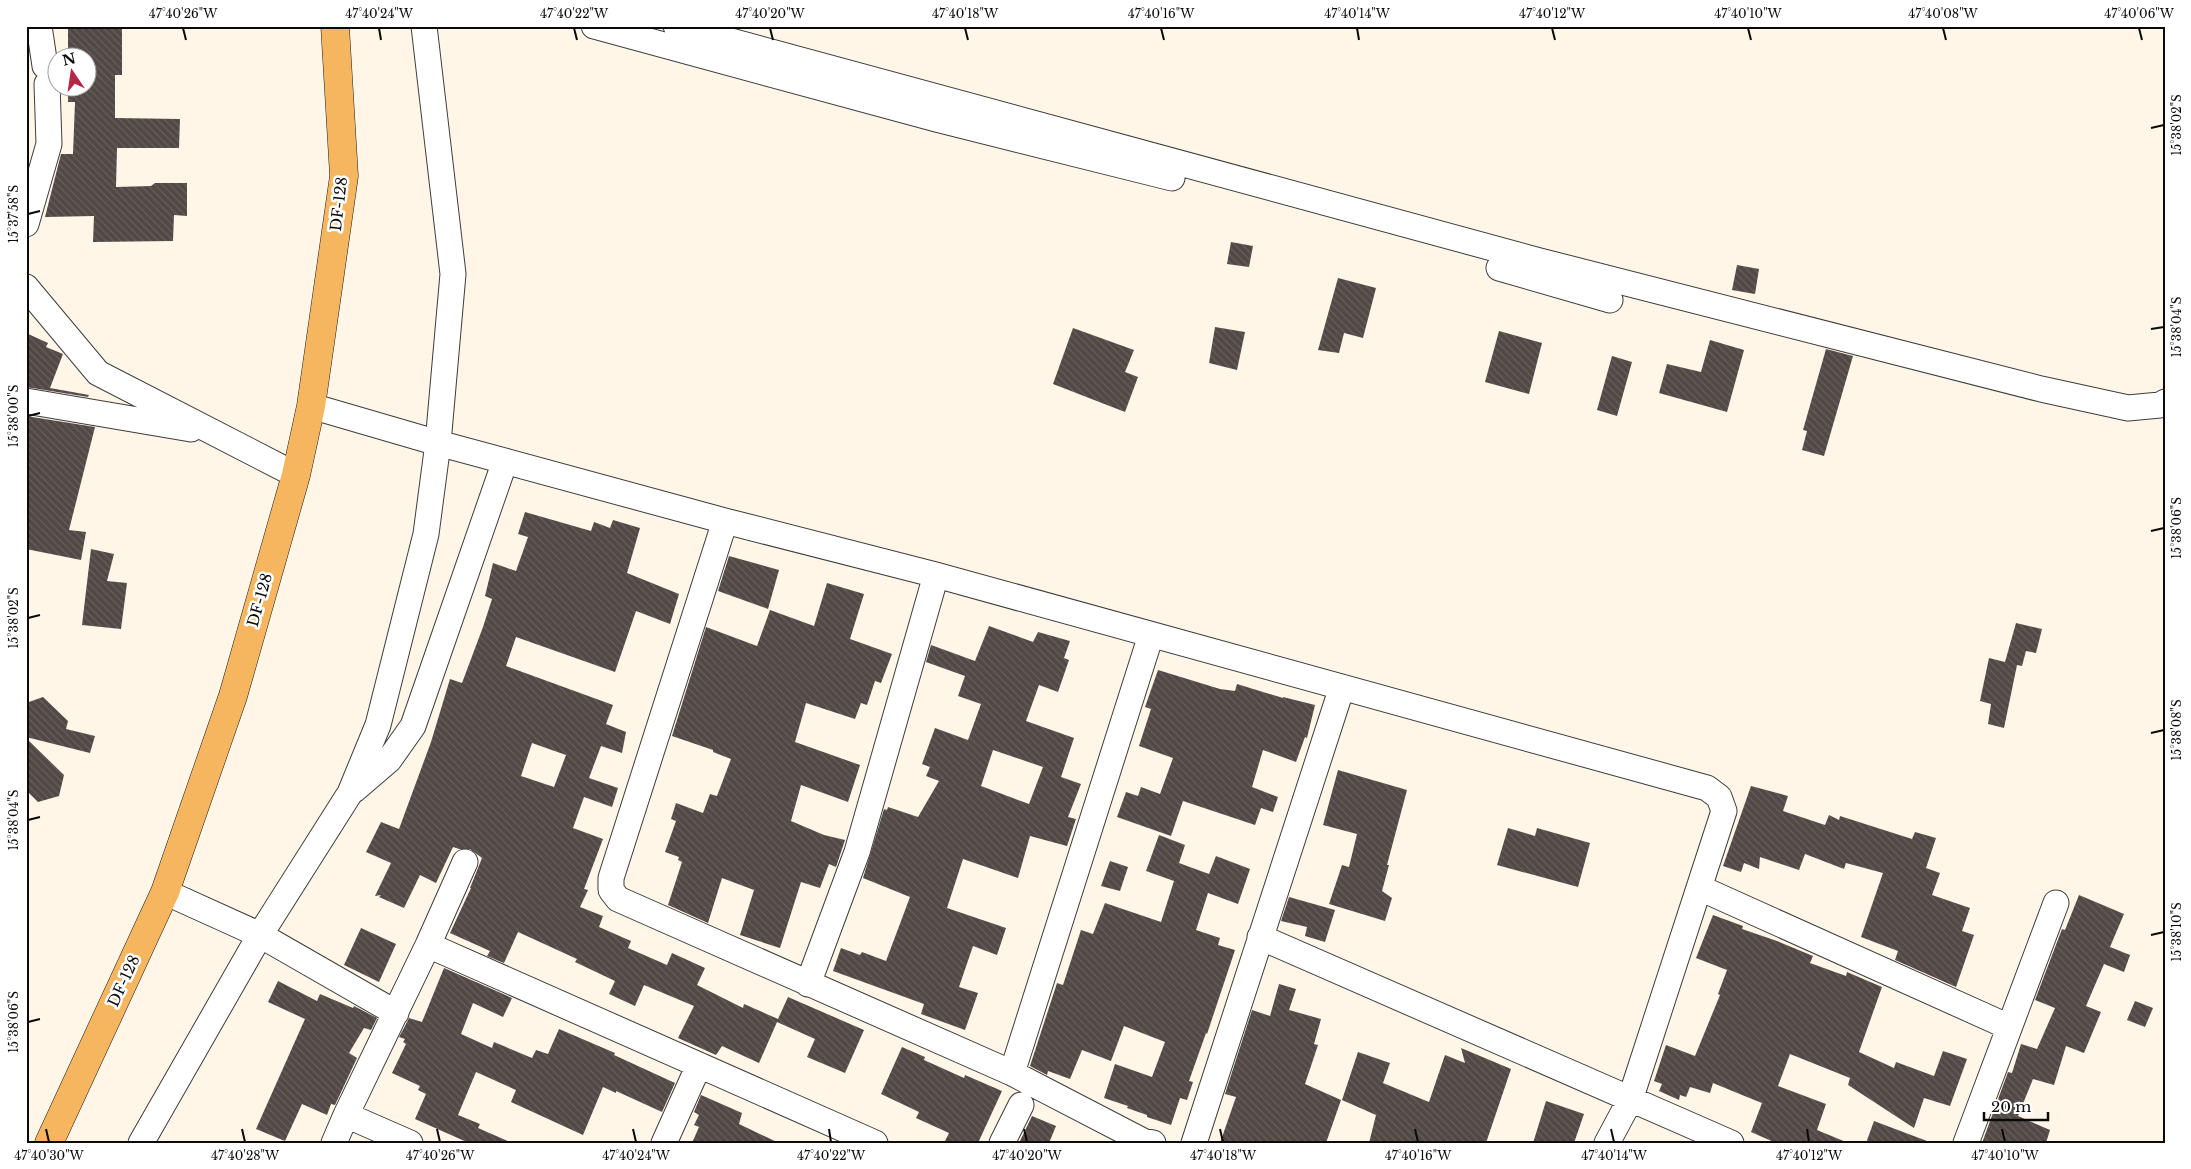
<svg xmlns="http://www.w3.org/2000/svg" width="2191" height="1169" viewBox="0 0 2191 1169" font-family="'Libre Baskerville',serif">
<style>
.building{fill:url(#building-back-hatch);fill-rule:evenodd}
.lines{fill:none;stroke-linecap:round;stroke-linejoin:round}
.minor-casing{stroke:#3d3d3d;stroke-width:27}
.major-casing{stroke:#1b1b1b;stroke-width:29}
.minor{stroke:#fff;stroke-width:25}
.major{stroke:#f6b65f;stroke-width:28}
.ticks{fill:none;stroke:#0a0a0a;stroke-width:2}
.labels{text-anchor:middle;stroke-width:5;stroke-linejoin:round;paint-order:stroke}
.street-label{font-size:15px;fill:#0a0a0a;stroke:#fff}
.neatline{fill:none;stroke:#0a0a0a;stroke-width:2}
.ticks-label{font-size:12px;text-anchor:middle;fill:#0a0a0a}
</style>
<defs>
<pattern id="building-back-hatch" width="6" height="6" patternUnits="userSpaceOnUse" patternTransform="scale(1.25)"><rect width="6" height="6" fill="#524947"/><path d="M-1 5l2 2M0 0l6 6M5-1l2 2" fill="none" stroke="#665f5d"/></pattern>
</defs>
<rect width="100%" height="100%" fill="#fff6e7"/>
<path class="building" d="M 68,26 L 122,26 L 122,75 L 115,75 L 115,118 L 180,119 L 179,148 L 117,148 L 116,187 L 151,186 L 155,183 L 187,183 L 187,216 L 174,215 L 173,241 L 93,242 L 94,216 L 45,217 L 61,154 L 73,154 L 75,102 L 68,102 L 68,88 L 88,88 L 88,58 L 68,58 Z
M 1231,242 L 1253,246 L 1249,267 L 1227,264 Z
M 1737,265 L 1759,269 L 1755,294 L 1732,290 Z
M 1338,278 L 1376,288 L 1363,338 L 1344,333 L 1339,353 L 1318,350 Z
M 1215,327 L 1245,332 L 1237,370 L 1209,363 Z
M 1073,328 L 1134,350 L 1125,372 L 1138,377 L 1125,412 L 1053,384 Z
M 1499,331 L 1542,343 L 1529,394 L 1485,382 Z
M 26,333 L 48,343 L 46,347 L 63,354 L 50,388 L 89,395 L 88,397 L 26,387 Z
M 1710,340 L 1744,350 L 1727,412 L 1659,393 L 1667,364 L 1701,372 Z
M 1826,349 L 1853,356 L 1824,456 L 1802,450 L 1807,431 L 1803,430 Z
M 1612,356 L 1632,362 L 1617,416 L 1597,410 Z
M 26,416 L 95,427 L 69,530 L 86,532 L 81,560 L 26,549 Z
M 525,512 L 591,531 L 594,522 L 610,528 L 613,520 L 640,528 L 627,573 L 679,594 L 670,624 L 636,611 L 615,672 L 516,637 L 506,666 L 613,705 L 606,724 L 626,732 L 622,753 L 601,746 L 589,778 L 618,788 L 612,807 L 584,797 L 573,828 L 603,839 L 584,889 L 588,890 L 580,907 L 603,916 L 599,927 L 631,941 L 628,948 L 667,965 L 672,953 L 705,968 L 697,985 L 743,1008 L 744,1004 L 778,1019 L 788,997 L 864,1030 L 845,1073 L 807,1057 L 815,1039 L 777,1022 L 759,1063 L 722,1046 L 716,1055 L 678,1038 L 694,1006 L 644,985 L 635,1006 L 609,994 L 615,981 L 575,962 L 577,959 L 518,932 L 504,963 L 487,956 L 490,951 L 450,933 L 471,888 L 470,888 L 482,858 L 470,849 L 459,849 L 453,847 L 436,883 L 420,875 L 404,908 L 379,897 L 381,895 L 375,896 L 391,863 L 366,852 L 381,822 L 399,829 L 431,742 L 450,679 L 462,683 L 483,627 L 492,599 L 485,596 L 493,563 L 516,571 L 528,537 L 518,534 ZM 532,743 L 566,755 L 554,787 L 521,776 Z
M 91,549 L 114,554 L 107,581 L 127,583 L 121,629 L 82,625 Z
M 729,556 L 779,570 L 768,609 L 718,591 Z
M 827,583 L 864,594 L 850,639 L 892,654 L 881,683 L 875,681 L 867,705 L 861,703 L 855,719 L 806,703 L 795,742 L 860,765 L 848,802 L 801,785 L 791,821 L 824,835 L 845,840 L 836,867 L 829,864 L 820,888 L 801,882 L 780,948 L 740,935 L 754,890 L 722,878 L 708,923 L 668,905 L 682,862 L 678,860 L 679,857 L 665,852 L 676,821 L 671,819 L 676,803 L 703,813 L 710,794 L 717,796 L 731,759 L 713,752 L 713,750 L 672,736 L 706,627 L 757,646 L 770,610 L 814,626 Z
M 2016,623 L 2042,629 L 2036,653 L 2026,651 L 2022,666 L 2017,665 L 2004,728 L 1988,724 L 1991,704 L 1980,701 L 1989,658 L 2005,662 Z
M 989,626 L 1033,642 L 1038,632 L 1070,641 L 1064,658 L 1069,660 L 1058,692 L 1039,685 L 1026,721 L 1074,738 L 1061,777 L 1081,784 L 1068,817 L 1076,819 L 1067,846 L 1030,836 L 1018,878 L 963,859 L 947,908 L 1006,928 L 997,955 L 973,946 L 959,987 L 978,993 L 965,1030 L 921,1014 L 924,1004 L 833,971 L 841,948 L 860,955 L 862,952 L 886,961 L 910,897 L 863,878 L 884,809 L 887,810 L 888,807 L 918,817 L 939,781 L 926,776 L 930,767 L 922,764 L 935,728 L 968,740 L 981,704 L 958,696 L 965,676 L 926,662 L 931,645 L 975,661 ZM 993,750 L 1043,767 L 1029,804 L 981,786 Z
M 1158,670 L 1220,689 L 1235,691 L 1237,684 L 1283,698 L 1283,697 L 1315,705 L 1307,738 L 1305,737 L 1296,762 L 1263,750 L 1252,787 L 1278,797 L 1273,812 L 1261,808 L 1255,825 L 1183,801 L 1171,836 L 1117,817 L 1126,792 L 1138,796 L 1141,787 L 1160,794 L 1173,758 L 1139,746 L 1151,709 L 1145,707 Z
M 43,697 L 68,721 L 66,729 L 95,736 L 90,753 L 26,737 L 26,703 Z
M 26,738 L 64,775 L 59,796 L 38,802 L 26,790 L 29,765 L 26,762 Z
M 1338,770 L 1407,790 L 1387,865 L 1389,865 L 1382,891 L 1392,898 L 1385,921 L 1329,904 L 1342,865 L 1349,867 L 1357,834 L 1323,825 Z
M 1751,786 L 1788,796 L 1783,811 L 1825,825 L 1829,815 L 1839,820 L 1840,816 L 1912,839 L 1915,832 L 1936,838 L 1926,868 L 1940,873 L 1932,895 L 1970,908 L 1962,931 L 1974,935 L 1956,987 L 1895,960 L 1898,951 L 1861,937 L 1883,873 L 1846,863 L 1844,869 L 1805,854 L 1799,870 L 1760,857 L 1759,869 L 1744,863 L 1741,872 L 1723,866 Z
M 1508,828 L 1535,836 L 1537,828 L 1590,843 L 1578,887 L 1497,865 Z
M 1159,835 L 1185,845 L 1179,863 L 1209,874 L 1216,856 L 1250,869 L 1238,904 L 1208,893 L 1196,930 L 1220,938 L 1218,945 L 1235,950 L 1207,1034 L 1206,1033 L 1189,1081 L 1193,1082 L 1187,1100 L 1180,1098 L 1171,1125 L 1147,1117 L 1147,1115 L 1127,1108 L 1128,1106 L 1104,1098 L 1115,1064 L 1152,1077 L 1165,1042 L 1124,1026 L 1111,1061 L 1082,1050 L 1070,1079 L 1048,1071 L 1047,1075 L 1030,1066 L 1057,983 L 1063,985 L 1081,930 L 1093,934 L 1105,903 L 1161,922 L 1174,881 L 1146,871 Z
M 1110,861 L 1128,867 L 1120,891 L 1101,886 Z
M 2079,895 L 2124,914 L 2110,947 L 2130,955 L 2124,972 L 2104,964 L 2086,1006 L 2101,1012 L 2084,1053 L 2066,1046 L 2054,1085 L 2033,1079 L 2018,1116 L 2050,1130 L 2046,1143 L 1982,1143 L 2008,1072 L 2012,1073 L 2021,1044 L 2037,1049 L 2055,1008 L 2035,1000 L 2062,929 L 2065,930 Z
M 1289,897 L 1335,910 L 1325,942 L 1305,936 L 1307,927 L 1281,921 Z
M 1713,915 L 1743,926 L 1742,929 L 1777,941 L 1813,956 L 1810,963 L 1846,976 L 1847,972 L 1882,987 L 1859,1052 L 1894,1068 L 1896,1062 L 1934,1076 L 1943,1051 L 1967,1059 L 1950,1106 L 1924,1098 L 1914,1128 L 1848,1085 L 1850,1078 L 1790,1054 L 1778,1086 L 1826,1104 L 1817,1130 L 1846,1142 L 1776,1143 L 1751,1132 L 1762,1103 L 1747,1097 L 1713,1083 L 1710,1093 L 1690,1087 L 1686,1097 L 1680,1095 L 1679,1100 L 1659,1091 L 1662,1084 L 1654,1081 L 1666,1045 L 1695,1056 L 1720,995 L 1718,994 L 1727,970 L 1696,958 Z
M 361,928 L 396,944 L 379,982 L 344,965 Z
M 444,968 L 512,998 L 503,1017 L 473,1003 L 461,1034 L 492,1048 L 494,1042 L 532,1058 L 536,1050 L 548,1054 L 559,1029 L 615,1053 L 614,1055 L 675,1083 L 662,1112 L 616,1091 L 616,1093 L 603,1087 L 583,1135 L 511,1102 L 516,1090 L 476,1072 L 458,1115 L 480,1124 L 478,1128 L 512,1143 L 469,1143 L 415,1119 L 426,1094 L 418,1090 L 420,1086 L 392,1073 L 406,1044 L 403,1042 L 405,1039 L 399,1037 L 405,1026 L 409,1018 L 422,1022 Z
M 278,981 L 317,1001 L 320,994 L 353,1008 L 354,1006 L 377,1018 L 371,1030 L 364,1028 L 349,1053 L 357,1058 L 335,1105 L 331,1104 L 327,1115 L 302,1104 L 285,1141 L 256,1129 L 305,1019 L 268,1002 Z
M 1279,984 L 1296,989 L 1289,1010 L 1321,1019 L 1314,1044 L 1318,1045 L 1305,1084 L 1341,1100 L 1326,1143 L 1220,1143 L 1236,1097 L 1225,1094 L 1252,1010 L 1270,1016 Z
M 2135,1001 L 2153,1008 L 2145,1027 L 2127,1020 Z
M 902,1047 L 925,1057 L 924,1060 L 964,1078 L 965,1075 L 1002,1091 L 978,1143 L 944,1143 L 949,1133 L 916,1118 L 919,1112 L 881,1094 Z
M 1461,1048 L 1511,1069 L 1486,1143 L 1369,1143 L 1376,1115 L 1342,1100 L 1358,1052 L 1390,1063 L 1383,1083 L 1429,1102 L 1445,1055 L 1465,1063 Z
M 701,1095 L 742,1113 L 739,1124 L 779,1143 L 692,1143 L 699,1127 L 694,1125 L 699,1115 L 694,1112 Z
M 1546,1101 L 1584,1114 L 1574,1143 L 1533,1143 Z
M 1032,1116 L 1056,1126 L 1049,1143 L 1019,1143 Z
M 1874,1121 L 1927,1141 L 1926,1143 L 1866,1143 Z"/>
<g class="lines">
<defs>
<path id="minor" d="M 39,26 L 45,66
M 594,26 L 936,119 L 1172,178
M 676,26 L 1540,261 L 2041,389 L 2128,408 L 2160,405 L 2165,402
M 26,224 L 49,144 L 47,84
M 1499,268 L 1610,300
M 26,287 L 98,373 L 296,475
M 26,401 L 191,429
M 311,406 L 438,443 L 725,521 L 936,575 L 1707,788 L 1719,797 L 1724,811 L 1630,1100 L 1607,1143
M 725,521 L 611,878 L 611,890 L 618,899 L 1012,1073 L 1143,1141 L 1153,1143
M 354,790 L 389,760 L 413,726 L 505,461
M 1700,888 L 2009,1027
M 165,892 L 260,935 L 396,1013
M 1260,937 L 1731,1143
M 428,945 L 465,862
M 808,984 L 857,852 L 936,575
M 1012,1073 L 1151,635
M 141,1143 L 260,935 L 350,793 L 378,725 L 426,534 L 438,443 L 453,274 L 424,26
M 334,1143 L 346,1115
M 410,1143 L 346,1115 L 428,945 L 875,1143
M 664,1143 L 699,1065
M 1002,1143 L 1021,1105
M 1194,1143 L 1342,687
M 1966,1143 L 2056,903"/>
<path id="major" d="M 49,1143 L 165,892 L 233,696 L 296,475 L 311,406 L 344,176 L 335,26"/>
</defs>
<use href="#minor" class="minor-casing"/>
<use href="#major" class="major-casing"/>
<use href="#minor" class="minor"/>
<use href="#major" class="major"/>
</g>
<path class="ticks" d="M 183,28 L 186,40M 379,28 L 381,40M 574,28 L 577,40M 770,28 L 773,40M 965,28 L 968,40M 1161,28 L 1164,40M 1357,28 L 1359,40M 1552,28 L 1555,40M 1748,28 L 1751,40M 1943,28 L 1946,40M 2139,28 L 2142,40M 2151,128 L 2164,125M 28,214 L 40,211M 2151,329 L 2164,327M 28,416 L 40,413M 2151,531 L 2164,528M 28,618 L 40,615M 2151,733 L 2164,730M 28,820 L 40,817M 2151,935 L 2164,932M 28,1022 L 40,1019M 46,1129 L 49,1142M 242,1129 L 245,1142M 437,1129 L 440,1142M 633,1129 L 636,1142M 829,1129 L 831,1142M 1024,1129 L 1027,1142M 1220,1129 L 1223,1142M 1415,1129 L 1418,1142M 1611,1129 L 1614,1142M 1807,1129 L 1809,1142M 2002,1129 L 2005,1142"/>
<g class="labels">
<g class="street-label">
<text transform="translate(339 204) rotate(-83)" y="5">DF-128</text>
<text transform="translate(260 600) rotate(-74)" y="5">DF-128</text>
<text transform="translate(124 981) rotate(-65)" y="5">DF-128</text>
</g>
</g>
<rect width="2191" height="1169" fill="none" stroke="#ffffff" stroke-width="55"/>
<g transform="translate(72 72) rotate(347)"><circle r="24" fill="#ffffff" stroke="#9d9d9d"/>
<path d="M0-4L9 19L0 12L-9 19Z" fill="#b62647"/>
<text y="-8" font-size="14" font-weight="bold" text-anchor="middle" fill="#0a0a0a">N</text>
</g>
<path d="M1984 1112v8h64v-8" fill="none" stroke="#0a0a0a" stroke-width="2.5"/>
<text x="1991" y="1112" font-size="15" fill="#0a0a0a" stroke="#ffffff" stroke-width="4" paint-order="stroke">20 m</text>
<rect x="28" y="28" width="2136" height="1114" class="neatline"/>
<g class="ticks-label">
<text x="183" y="18">47°40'26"W</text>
<text x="379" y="18">47°40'24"W</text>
<text x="574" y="18">47°40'22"W</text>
<text x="770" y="18">47°40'20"W</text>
<text x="965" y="18">47°40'18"W</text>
<text x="1161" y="18">47°40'16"W</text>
<text x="1357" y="18">47°40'14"W</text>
<text x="1552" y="18">47°40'12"W</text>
<text x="1748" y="18">47°40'10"W</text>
<text x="1943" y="18">47°40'08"W</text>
<text x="2139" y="18">47°40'06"W</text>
<text transform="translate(2177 125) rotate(-90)" y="4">15°38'02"S</text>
<text transform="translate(14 214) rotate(-90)" y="4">15°37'58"S</text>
<text transform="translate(2177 327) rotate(-90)" y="4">15°38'04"S</text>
<text transform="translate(14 416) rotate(-90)" y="4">15°38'00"S</text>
<text transform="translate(2177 528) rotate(-90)" y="4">15°38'06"S</text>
<text transform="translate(14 618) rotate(-90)" y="4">15°38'02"S</text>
<text transform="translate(2177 730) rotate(-90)" y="4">15°38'08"S</text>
<text transform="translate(14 820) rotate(-90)" y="4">15°38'04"S</text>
<text transform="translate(2177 932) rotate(-90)" y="4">15°38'10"S</text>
<text transform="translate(14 1022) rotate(-90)" y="4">15°38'06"S</text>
<text x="49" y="1160">47°40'30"W</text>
<text x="245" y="1160">47°40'28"W</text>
<text x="440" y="1160">47°40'26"W</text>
<text x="636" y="1160">47°40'24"W</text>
<text x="831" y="1160">47°40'22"W</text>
<text x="1027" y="1160">47°40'20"W</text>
<text x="1223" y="1160">47°40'18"W</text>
<text x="1418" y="1160">47°40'16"W</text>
<text x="1614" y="1160">47°40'14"W</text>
<text x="1809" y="1160">47°40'12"W</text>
<text x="2005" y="1160">47°40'10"W</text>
</g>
</svg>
